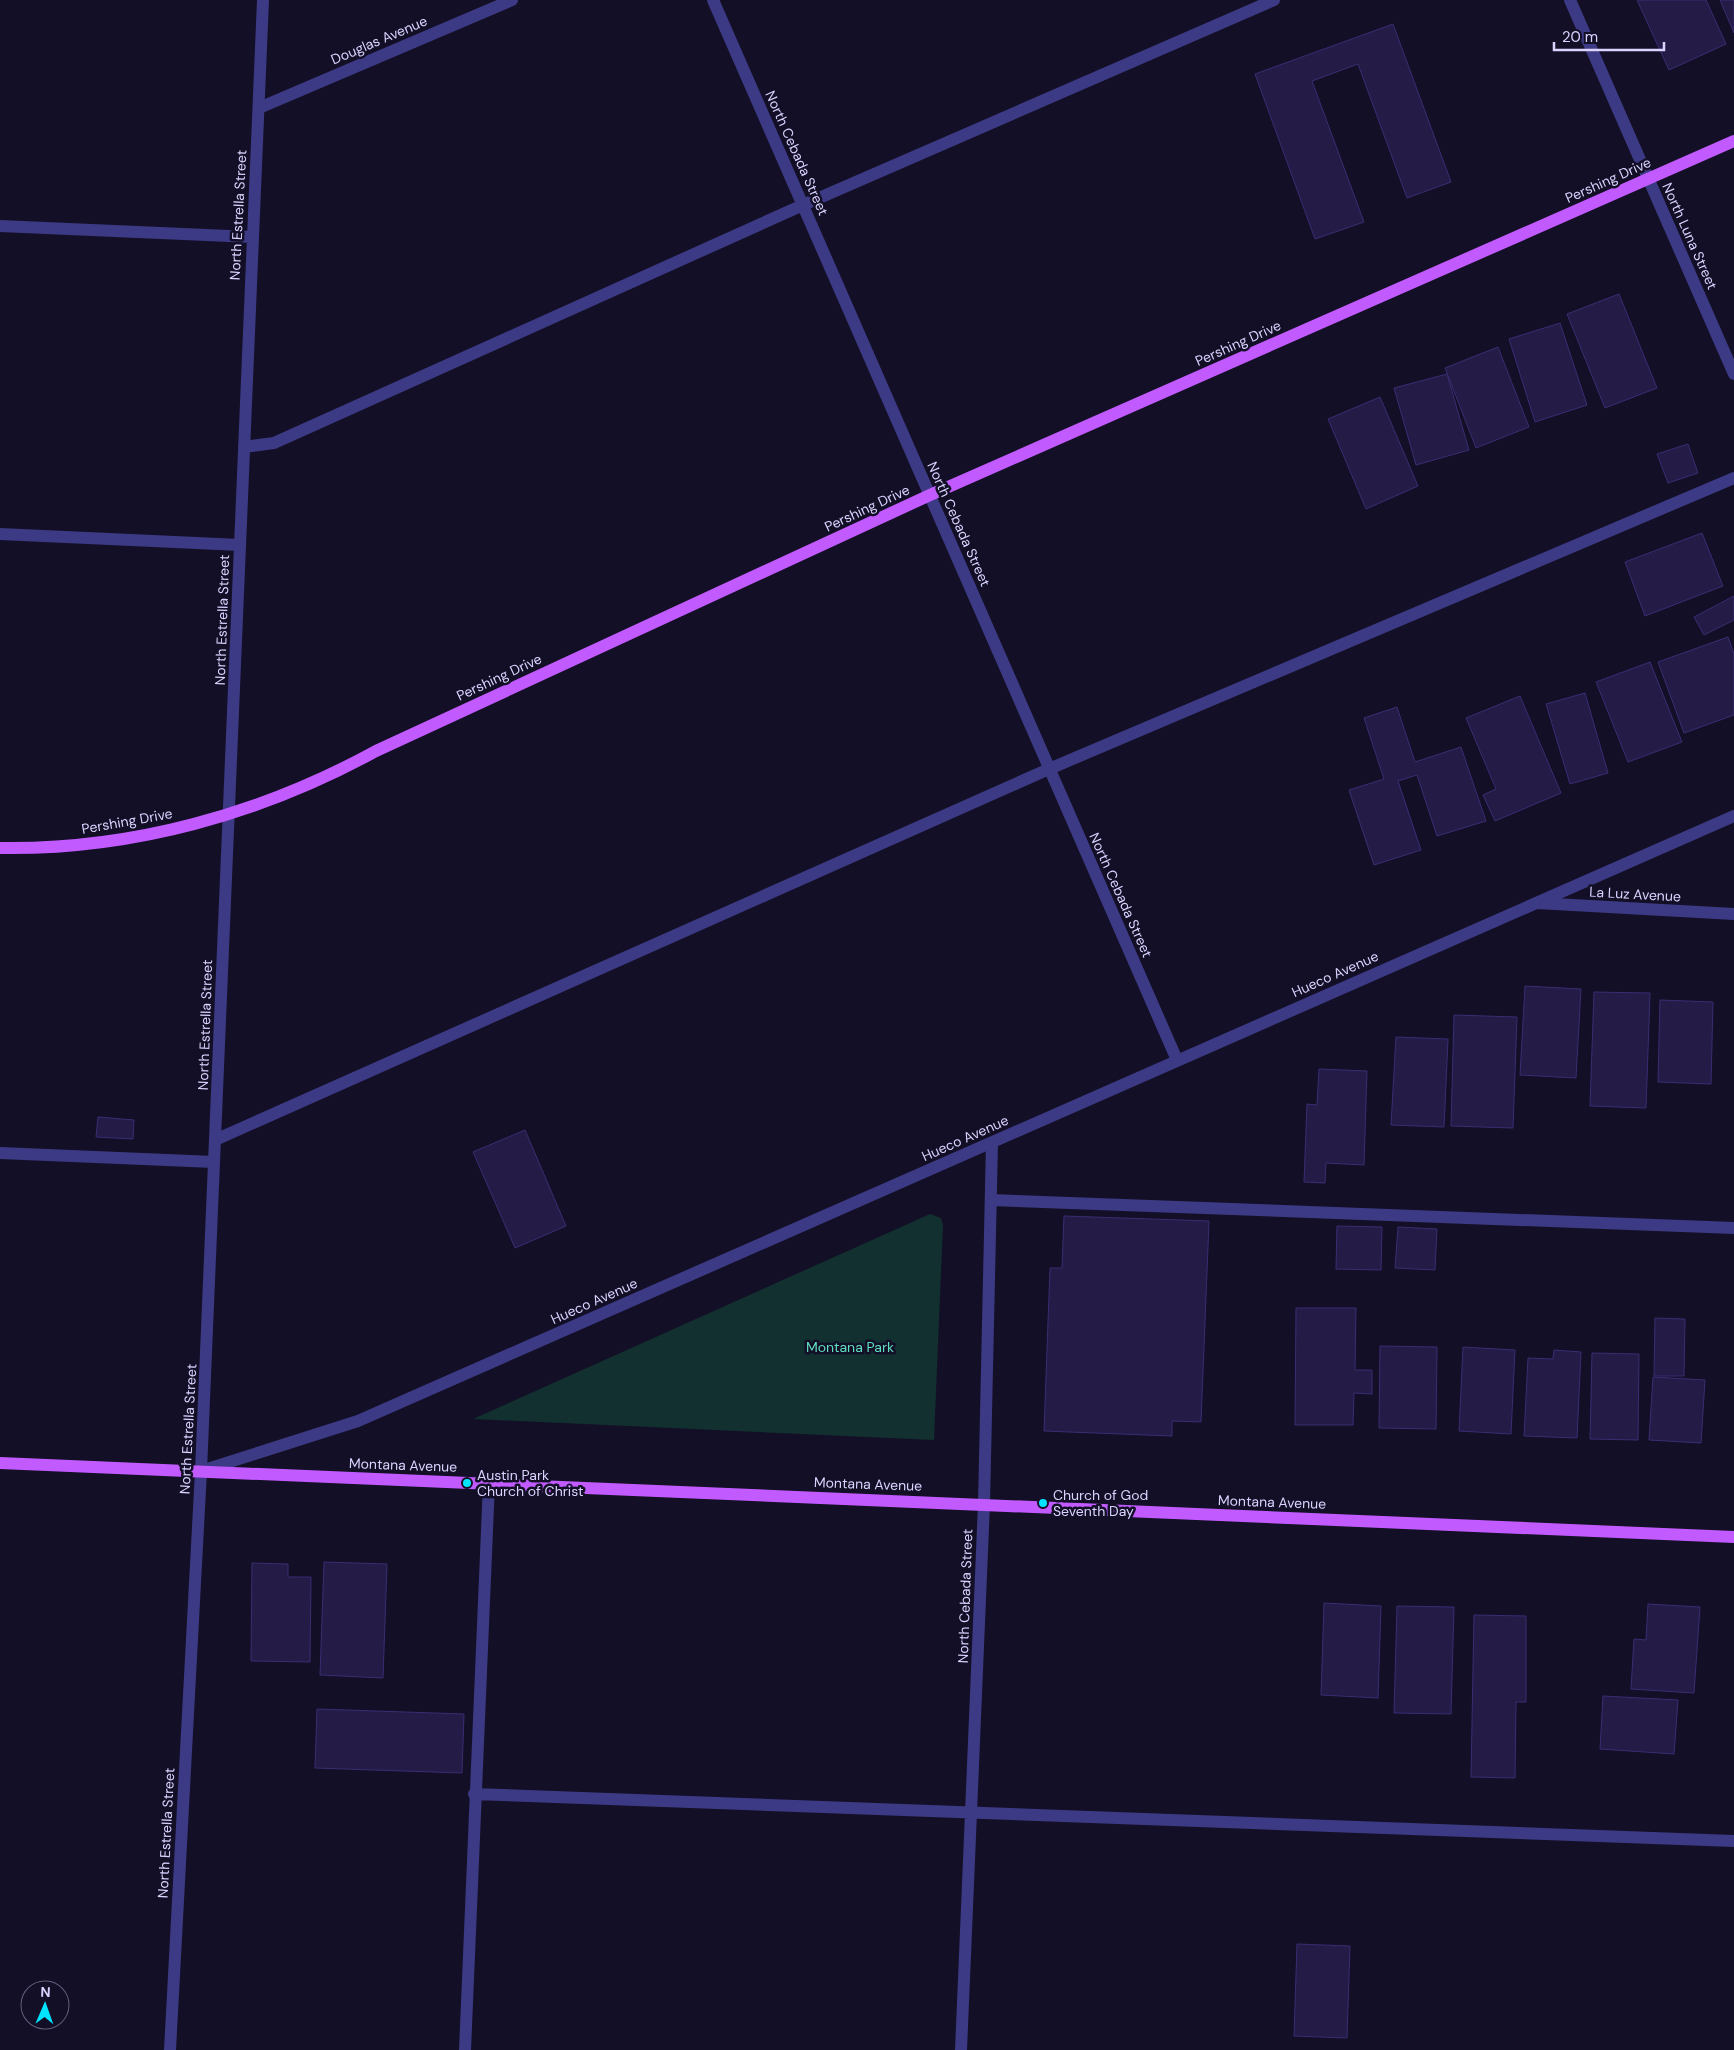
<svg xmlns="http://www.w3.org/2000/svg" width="1734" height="2050" viewBox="0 0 1734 2050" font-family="'DM Sans',sans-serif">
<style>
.green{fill:#12302f}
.building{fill:#241b47;stroke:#3b2d73}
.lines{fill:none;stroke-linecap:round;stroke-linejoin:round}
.minor{stroke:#3d3a85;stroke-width:12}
.major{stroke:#c25bff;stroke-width:12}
.poi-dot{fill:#00e5ff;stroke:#130f26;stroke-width:2}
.labels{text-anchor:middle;stroke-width:5;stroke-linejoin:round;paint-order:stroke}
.street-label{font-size:14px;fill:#d9d4ff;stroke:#130f26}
.park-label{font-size:14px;fill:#5fe0c0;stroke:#130f26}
.poi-label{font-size:14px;fill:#d9d4ff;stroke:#130f26;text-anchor:start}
</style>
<rect width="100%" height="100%" fill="#130f26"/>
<path class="green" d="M 930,1214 L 941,1218 L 943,1225 L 934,1440 L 473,1419 Z"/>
<path class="building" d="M 1637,0 L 1706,0 L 1726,44 L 1669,70 Z
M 1720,0 L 1734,0 L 1734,33 Z
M 1393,24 L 1451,182 L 1407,198 L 1358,64 L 1312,81 L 1364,222 L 1315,239 L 1255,74 Z
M 1619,294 L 1657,388 L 1605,408 L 1567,314 Z
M 1560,323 L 1587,405 L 1535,422 L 1509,339 Z
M 1498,347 L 1529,427 L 1476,448 L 1445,368 Z
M 1447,374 L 1469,450 L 1416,465 L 1394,388 Z
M 1380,397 L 1418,486 L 1366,509 L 1328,419 Z
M 1688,444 L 1698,473 L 1668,483 L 1657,454 Z
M 1702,533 L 1723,586 L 1645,616 L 1625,562 Z
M 1734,596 L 1734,620 L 1704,635 L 1694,617 Z
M 1728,637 L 1734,654 L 1734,715 L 1684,733 L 1658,662 Z
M 1650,662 L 1682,742 L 1628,762 L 1596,682 Z
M 1585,693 L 1608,773 L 1570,784 L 1546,704 Z
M 1520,696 L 1561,793 L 1495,821 L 1483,795 L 1496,789 L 1466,718 Z
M 1397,707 L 1415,762 L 1461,747 L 1486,821 L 1437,836 L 1417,775 L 1398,781 L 1421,850 L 1374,865 L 1349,790 L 1384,779 L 1364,718 Z
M 1525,986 L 1581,989 L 1576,1078 L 1520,1075 Z
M 1594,992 L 1650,993 L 1646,1108 L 1590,1106 Z
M 1660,1000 L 1713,1002 L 1711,1084 L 1658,1082 Z
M 1454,1015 L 1517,1017 L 1513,1128 L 1451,1126 Z
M 1396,1037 L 1448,1039 L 1444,1127 L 1391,1125 Z
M 1319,1069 L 1367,1071 L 1364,1165 L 1326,1163 L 1325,1183 L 1304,1182 L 1307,1104 L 1317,1105 Z
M 98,1117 L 134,1120 L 133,1139 L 96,1137 Z
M 525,1130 L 566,1226 L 515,1248 L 473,1152 Z
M 1064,1216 L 1209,1221 L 1201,1422 L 1172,1421 L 1172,1436 L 1044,1431 L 1050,1268 L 1062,1268 Z
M 1337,1226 L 1382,1227 L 1381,1270 L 1336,1269 Z
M 1398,1227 L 1437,1229 L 1435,1270 L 1395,1268 Z
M 1296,1308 L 1356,1308 L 1355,1370 L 1372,1370 L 1372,1394 L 1354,1393 L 1353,1425 L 1295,1425 Z
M 1655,1318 L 1685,1319 L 1684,1376 L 1654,1376 Z
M 1380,1346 L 1437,1347 L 1436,1429 L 1379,1428 Z
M 1463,1347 L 1515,1350 L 1511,1434 L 1459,1431 Z
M 1554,1350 L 1581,1352 L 1577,1438 L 1524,1436 L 1528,1358 L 1553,1359 Z
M 1592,1353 L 1639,1354 L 1638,1440 L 1590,1439 Z
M 1653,1377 L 1705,1380 L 1701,1443 L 1649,1440 Z
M 324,1562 L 387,1564 L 383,1678 L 320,1675 Z
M 252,1563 L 288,1564 L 288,1577 L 311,1577 L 310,1662 L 251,1661 Z
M 1324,1603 L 1381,1606 L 1378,1698 L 1321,1695 Z
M 1648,1604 L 1700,1607 L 1694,1693 L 1631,1689 L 1634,1639 L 1646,1640 Z
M 1397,1606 L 1454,1607 L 1451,1714 L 1394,1713 Z
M 1474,1615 L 1526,1616 L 1526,1702 L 1516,1702 L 1515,1778 L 1471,1777 Z
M 1603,1696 L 1678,1700 L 1674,1754 L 1600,1749 Z
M 317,1709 L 464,1714 L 462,1773 L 315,1768 Z
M 1297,1944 L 1350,1946 L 1347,2038 L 1294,2036 Z"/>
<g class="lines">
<path class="minor" d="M 713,0 L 1177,1060
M 1570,0 L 1734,374
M 259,108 L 512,0
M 0,226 L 252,237
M 244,447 L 274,443 L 803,205 L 1274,0
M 0,534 L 240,545
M 1537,903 L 1734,914
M 215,1140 L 1049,769 L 1734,478
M 0,1153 L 214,1162
M 991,1200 L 1734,1228
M 201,1471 L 358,1421 L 1734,816
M 474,1794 L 1734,1841
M 170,2050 L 201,1471 L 263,0
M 465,2050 L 489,1483
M 961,2050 L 984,1504 L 992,1143"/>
<path class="major" d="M 0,848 C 132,850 261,814 376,751 L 930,495 L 1734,141
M 0,1463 L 1734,1537"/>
</g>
<g class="poi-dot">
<circle cx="467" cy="1483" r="5"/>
<circle cx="1043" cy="1503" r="5"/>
</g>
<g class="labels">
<g class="street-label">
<text transform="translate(379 40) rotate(-23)" y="5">Douglas Avenue</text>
<text transform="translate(797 153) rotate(66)" y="5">North Cebada Street</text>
<text transform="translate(1608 180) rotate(-24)" y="5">Pershing Drive</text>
<text transform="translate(238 215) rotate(-87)" y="5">North Estrella Street</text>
<text transform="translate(1690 236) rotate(66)" y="5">North Luna Street</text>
<text transform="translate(1238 343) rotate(-24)" y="5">Pershing Drive</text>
<text transform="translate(867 508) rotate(-25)" y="5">Pershing Drive</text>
<text transform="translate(959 524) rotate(66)" y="5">North Cebada Street</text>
<text transform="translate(222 620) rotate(-88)" y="5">North Estrella Street</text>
<text transform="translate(499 677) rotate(-25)" y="5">Pershing Drive</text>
<text transform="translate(127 821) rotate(-10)" y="5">Pershing Drive</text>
<text transform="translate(1635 894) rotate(3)" y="5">La Luz Avenue</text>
<text transform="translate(1121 895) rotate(66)" y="5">North Cebada Street</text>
<text transform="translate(1335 974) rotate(-24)" y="5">Hueco Avenue</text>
<text transform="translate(205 1025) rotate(-88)" y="5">North Estrella Street</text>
<text transform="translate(965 1138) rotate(-24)" y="5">Hueco Avenue</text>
<text transform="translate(594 1301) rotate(-24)" y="5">Hueco Avenue</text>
<text transform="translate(188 1429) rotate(-87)" y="5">North Estrella Street</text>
<text transform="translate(403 1465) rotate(2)" y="5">Montana Avenue</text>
<text transform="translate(868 1484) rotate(2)" y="5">Montana Avenue</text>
<text transform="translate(1272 1502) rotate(2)" y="5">Montana Avenue</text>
<text transform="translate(965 1596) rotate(-88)" y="5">North Cebada Street</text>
<text transform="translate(166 1833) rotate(-87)" y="5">North Estrella Street</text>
</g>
<g class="park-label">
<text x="850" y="1352">Montana Park</text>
</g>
<g class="poi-label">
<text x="477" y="1480">Austin Park<tspan x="477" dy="16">Church of Christ</tspan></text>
<text x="1053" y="1500">Church of God<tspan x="1053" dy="16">Seventh Day</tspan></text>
</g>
</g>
<g transform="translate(45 2005) rotate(2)"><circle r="24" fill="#130f26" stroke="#625e7d"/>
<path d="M0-4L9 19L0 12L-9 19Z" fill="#00e5ff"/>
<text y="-8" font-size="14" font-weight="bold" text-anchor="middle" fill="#d9d4ff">N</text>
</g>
<path d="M1554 42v8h110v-8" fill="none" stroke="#d9d4ff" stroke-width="2.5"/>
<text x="1562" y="42" font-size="15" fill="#d9d4ff" stroke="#130f26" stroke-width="4" paint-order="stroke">20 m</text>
</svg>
